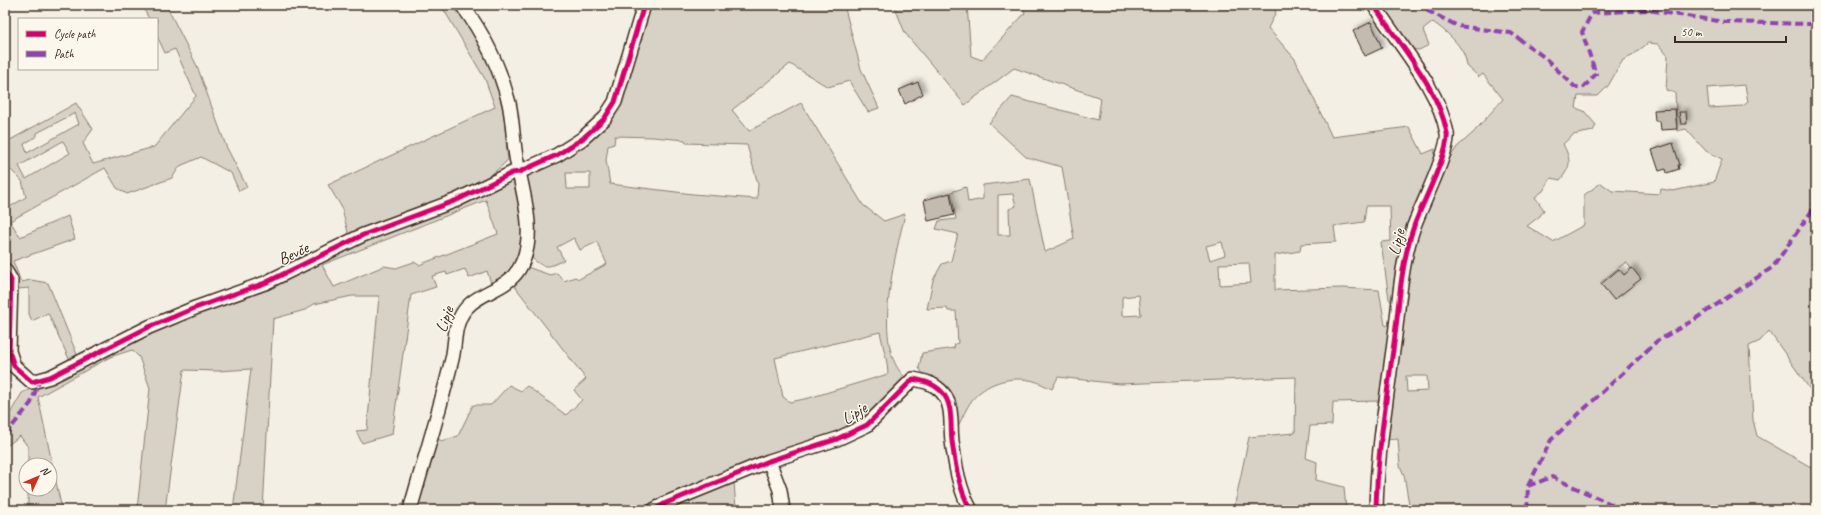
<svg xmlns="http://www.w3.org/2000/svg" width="1821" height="515" viewBox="0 0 1821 515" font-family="Caveat,sans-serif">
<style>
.green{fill:#d8d1c6;stroke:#8a7e72;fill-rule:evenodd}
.building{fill:#c3bbb0;stroke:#3b2a1e;filter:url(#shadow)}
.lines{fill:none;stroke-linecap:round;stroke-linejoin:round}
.minor-casing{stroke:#3b2a1e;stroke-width:16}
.minor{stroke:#fbf7ec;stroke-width:13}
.quiet{stroke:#8e44ad;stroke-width:4;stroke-dasharray:8 4;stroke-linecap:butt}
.cycleway-casing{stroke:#fbf7ec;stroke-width:8}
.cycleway{stroke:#d6006c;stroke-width:5}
.labels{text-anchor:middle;stroke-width:3;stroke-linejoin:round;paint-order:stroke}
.street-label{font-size:17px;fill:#3b2a1e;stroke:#fbf7ec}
</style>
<defs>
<filter id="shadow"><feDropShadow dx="3.5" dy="-3.5" stdDeviation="2" flood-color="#0004"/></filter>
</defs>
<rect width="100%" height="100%" fill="#f3efe4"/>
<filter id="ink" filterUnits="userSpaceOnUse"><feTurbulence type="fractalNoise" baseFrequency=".025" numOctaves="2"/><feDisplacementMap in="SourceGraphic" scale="8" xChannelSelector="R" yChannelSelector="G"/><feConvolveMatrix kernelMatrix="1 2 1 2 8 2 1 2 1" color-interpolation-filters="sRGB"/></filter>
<g filter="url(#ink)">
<path class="green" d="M 142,5 L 170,5 L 167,7 L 197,66 L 226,146 L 247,187 L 239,191 L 231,173 L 201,157 L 180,166 L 172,178 L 127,194 L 117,188 L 105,168 L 10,221 L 20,237 L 68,216 L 75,239 L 13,261 L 21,282 L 31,280 L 48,283 L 78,357 L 70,361 L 48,313 L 32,321 L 29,314 L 29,288 L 8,290 L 5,335 L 5,246 L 12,240 L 5,232 L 5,210 L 26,197 L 22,181 L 9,168 L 5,171 L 5,143 L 76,103 L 93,129 L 83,143 L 93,164 L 154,147 L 196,96 L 175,49 L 165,53 L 157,36 L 157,19 L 149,19 ZM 75,113 L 79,124 L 27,153 L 24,144 L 37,136 L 37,133 ZM 63,141 L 70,153 L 26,179 L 19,166 Z
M 441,5 L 455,5 C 474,32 490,61 500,93 C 506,114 505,138 508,160 C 471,198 399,217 349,236 L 341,206 L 328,185 L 495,107 L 485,79 Z
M 650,5 L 844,5 L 861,69 L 879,108 L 868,112 L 849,81 L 828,87 L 790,64 L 732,110 L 749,131 L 801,103 L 863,205 L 884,221 L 905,214 C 896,254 870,347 906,378 L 869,420 L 670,496 L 646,510 L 415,510 L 436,438 L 442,441 L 458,436 L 473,405 L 491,405 L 509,385 L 521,391 L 527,386 L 566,415 L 582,400 L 574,390 L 586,379 L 513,284 L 527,267 L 550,275 L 557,273 L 564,281 L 575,277 L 579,279 L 607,264 L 597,242 L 580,250 L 574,238 L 557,247 L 564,260 C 549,267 545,270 532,258 L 526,179 L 533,172 L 599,131 ZM 615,136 L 653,137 L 685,140 L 686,143 L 747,145 L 758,184 L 757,199 L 693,194 L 610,184 L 606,160 L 608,146 L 614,144 ZM 590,173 L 590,189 L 567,189 L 566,173 ZM 880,332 L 887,363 L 888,374 L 809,398 L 790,402 L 783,397 L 775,358 Z
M 894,5 L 967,5 L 971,56 L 982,60 L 1025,13 L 1023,5 L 1272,5 L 1276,12 L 1268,28 L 1295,59 L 1332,137 L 1409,127 L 1423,154 L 1435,149 L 1434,163 L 1424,189 L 1395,306 L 1389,299 L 1381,242 L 1391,241 L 1390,206 L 1366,206 L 1364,222 L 1334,226 L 1336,242 L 1301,244 L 1300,251 L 1275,255 L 1275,290 L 1342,288 L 1379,290 L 1385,325 L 1391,327 L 1380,401 L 1333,402 L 1332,425 L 1310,426 L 1306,458 L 1317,462 L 1316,480 L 1344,487 L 1346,510 L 1229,510 L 1235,503 L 1249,437 L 1295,433 L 1296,377 L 1119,384 L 1058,377 L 1052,389 C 1045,386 1037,381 1029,380 C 1008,376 985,384 972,400 C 966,408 962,419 957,428 L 955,418 L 919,368 L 922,353 L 954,348 L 955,344 L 958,343 L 956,311 L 948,311 L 947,308 L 927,309 L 933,280 L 942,264 L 951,261 L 958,234 L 936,229 L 939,221 L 956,219 L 951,192 L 966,187 L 968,202 L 983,199 L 983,185 L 1030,179 L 1045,252 L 1074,239 L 1062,167 L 1026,157 L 989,123 L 1012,97 L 1098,120 L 1101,98 L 1014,68 L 965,105 L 905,33 ZM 1013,194 L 1016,206 L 1009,209 L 1010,235 L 998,235 L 998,195 ZM 1222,242 L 1225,255 L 1210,260 L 1206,246 ZM 1249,263 L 1251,283 L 1220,285 L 1219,264 ZM 1139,295 L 1141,315 L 1122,316 L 1122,297 Z
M 1382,5 L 1816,5 L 1816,398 L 1769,331 L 1760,341 L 1749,346 L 1753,420 L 1757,436 L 1816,470 L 1816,510 L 1410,510 L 1404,475 L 1400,466 L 1398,439 L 1384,440 L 1411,245 L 1447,162 L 1457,147 L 1473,133 L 1503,99 L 1483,74 L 1479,77 L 1467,66 C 1465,47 1448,33 1433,22 L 1423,30 L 1429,45 L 1419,50 L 1409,49 ZM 1648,43 L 1658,44 L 1668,56 L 1666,90 L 1675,93 L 1677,131 L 1686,129 L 1706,151 L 1722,159 L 1714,182 L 1673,191 L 1661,189 L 1660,194 L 1612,191 L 1601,183 L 1584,195 L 1584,225 L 1553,242 L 1527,226 L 1540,216 L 1544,210 L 1535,197 L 1543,191 L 1551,178 L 1560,180 C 1572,166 1571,160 1563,144 L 1573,135 L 1593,131 L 1596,125 L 1584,111 L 1576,108 L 1578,96 L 1598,96 L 1608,86 L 1623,60 L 1632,56 ZM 1745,85 L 1748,102 L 1743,106 L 1709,108 L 1707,88 ZM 1626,262 L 1639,279 L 1615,298 L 1600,283 ZM 1406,376 L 1427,376 L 1428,391 L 1407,392 Z
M 514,174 C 522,197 529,245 516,267 C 512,274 499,281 492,286 L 487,271 L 469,278 L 465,269 L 447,275 L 446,272 L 432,276 L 436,287 L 411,295 L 392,434 L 362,443 L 356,431 L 367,430 L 379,296 L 352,296 L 314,304 L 305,310 L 273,319 L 263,510 L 233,510 L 251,369 L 217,371 L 184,370 L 165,510 L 137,510 L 150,388 L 139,357 L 132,350 L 110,357 L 38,397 L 62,510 L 28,510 L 28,489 L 50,489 L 50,465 L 28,465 L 28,447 L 20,436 L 5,447 L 5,422 L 22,393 L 91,358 ZM 486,200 L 498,234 L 419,265 L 414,262 L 396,268 L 384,266 L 334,287 L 322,265 Z
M 734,482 L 736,509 L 735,510 L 666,510 Z"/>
<path class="building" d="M 1371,22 L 1382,48 L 1365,56 L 1353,31 Z
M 918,82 L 923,94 L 905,104 L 899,90 Z
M 1675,109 L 1677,129 L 1661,130 L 1660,121 L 1655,121 L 1654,110 Z
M 1679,112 L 1686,112 L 1687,124 L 1681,124 Z
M 1673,143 L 1680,165 L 1678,165 L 1679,169 L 1667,173 L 1666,169 L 1659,171 L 1652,150 Z
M 950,193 L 954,215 L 928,221 L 924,200 Z
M 1632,268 L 1641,279 L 1614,300 L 1601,284 L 1619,269 L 1624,275 Z"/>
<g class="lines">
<defs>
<path id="minor" d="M 1374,5 C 1398,44 1438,86 1447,133 C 1450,150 1421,206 1414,226 C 1399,268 1399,314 1392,357 C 1385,410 1377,456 1376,510
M 5,270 L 11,280 L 9,351 L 14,366 L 32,382 L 50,377 L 149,327 L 195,308 L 265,283 L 363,235 L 457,200 L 512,173 L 519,172 L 557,155 L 582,139 L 604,119 L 615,102 L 644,5
M 769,461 L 780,490 L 783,510
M 410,510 C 424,460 440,410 452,359 C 455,347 454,334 458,323 C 468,291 504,294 519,269 C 538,237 523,195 517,162 C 513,143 513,122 509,103 C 500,68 483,33 462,5
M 654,510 L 666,503 L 769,461 L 837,439 L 867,425 L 913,379 C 924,381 933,383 941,391 C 954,404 950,425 952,441 C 955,464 959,490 971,510"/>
</defs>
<use href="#minor" class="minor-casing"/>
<use href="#minor" class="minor"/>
<path class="quiet" d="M 1416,5 L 1458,26 L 1511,33 L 1544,57 L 1575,87 L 1584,87 L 1596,74 L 1582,32 L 1592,13 L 1647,10 L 1725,22 L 1809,24 L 1816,22
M 5,435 L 31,403 L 40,379
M 1528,486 L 1551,440 L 1657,341 L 1692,321 L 1773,267 L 1811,212 L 1816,199
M 1527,510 L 1528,486 L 1552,477 L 1624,510"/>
<defs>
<path id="cycleway" d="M 1374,5 C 1398,44 1438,86 1447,133 C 1450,150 1421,206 1414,226 C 1399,268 1399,314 1392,357 C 1385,410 1377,456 1376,510
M 5,270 L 11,280 L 9,351 L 14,366 L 32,382 L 50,377 L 149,327 L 195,308 L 265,283 L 363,235 L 457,200 L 512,173 L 519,172 L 557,155 L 582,139 L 604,119 L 615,102 L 644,5
M 654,510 L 666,503 L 769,461 L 837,439 L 867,425 L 913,379 C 924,381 933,383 941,391 C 954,404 950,425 952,441 C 955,464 959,490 971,510"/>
</defs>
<use href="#cycleway" class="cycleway-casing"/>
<use href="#cycleway" class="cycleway"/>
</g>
</g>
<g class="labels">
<g class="street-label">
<text transform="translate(1396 242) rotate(-77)" y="6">Lipje</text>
<text transform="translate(293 253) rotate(-26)" y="6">Bevče</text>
<text transform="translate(444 319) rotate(-71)" y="6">Lipje</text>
<text transform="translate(854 413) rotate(-32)" y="6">Lipje</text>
</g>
</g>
<rect width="1821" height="515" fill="none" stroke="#fbf7ec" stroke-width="20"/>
<rect x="10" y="10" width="1801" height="495" fill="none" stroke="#3b2a1e" stroke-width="1.5" filter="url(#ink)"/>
<rect x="18" y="18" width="140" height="52" fill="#fbf7ec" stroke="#aea59a"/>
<rect x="26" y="31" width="20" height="6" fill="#d6006c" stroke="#aea59a"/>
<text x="54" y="38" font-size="12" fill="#3b2a1e">Cycle path</text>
<rect x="26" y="51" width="20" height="6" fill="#8e44ad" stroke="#aea59a"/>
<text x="54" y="58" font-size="12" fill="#3b2a1e">Path</text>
<g transform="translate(38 477) rotate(46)"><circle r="19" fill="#fbf7ec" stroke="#aea59a"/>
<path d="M0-3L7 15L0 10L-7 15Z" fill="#c8321e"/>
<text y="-6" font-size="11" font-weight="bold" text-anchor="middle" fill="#3b2a1e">N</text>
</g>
<path d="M1675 36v6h111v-6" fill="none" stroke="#3b2a1e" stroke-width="2"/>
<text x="1681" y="36" font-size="12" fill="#3b2a1e" stroke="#fbf7ec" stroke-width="3" paint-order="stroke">50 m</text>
</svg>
